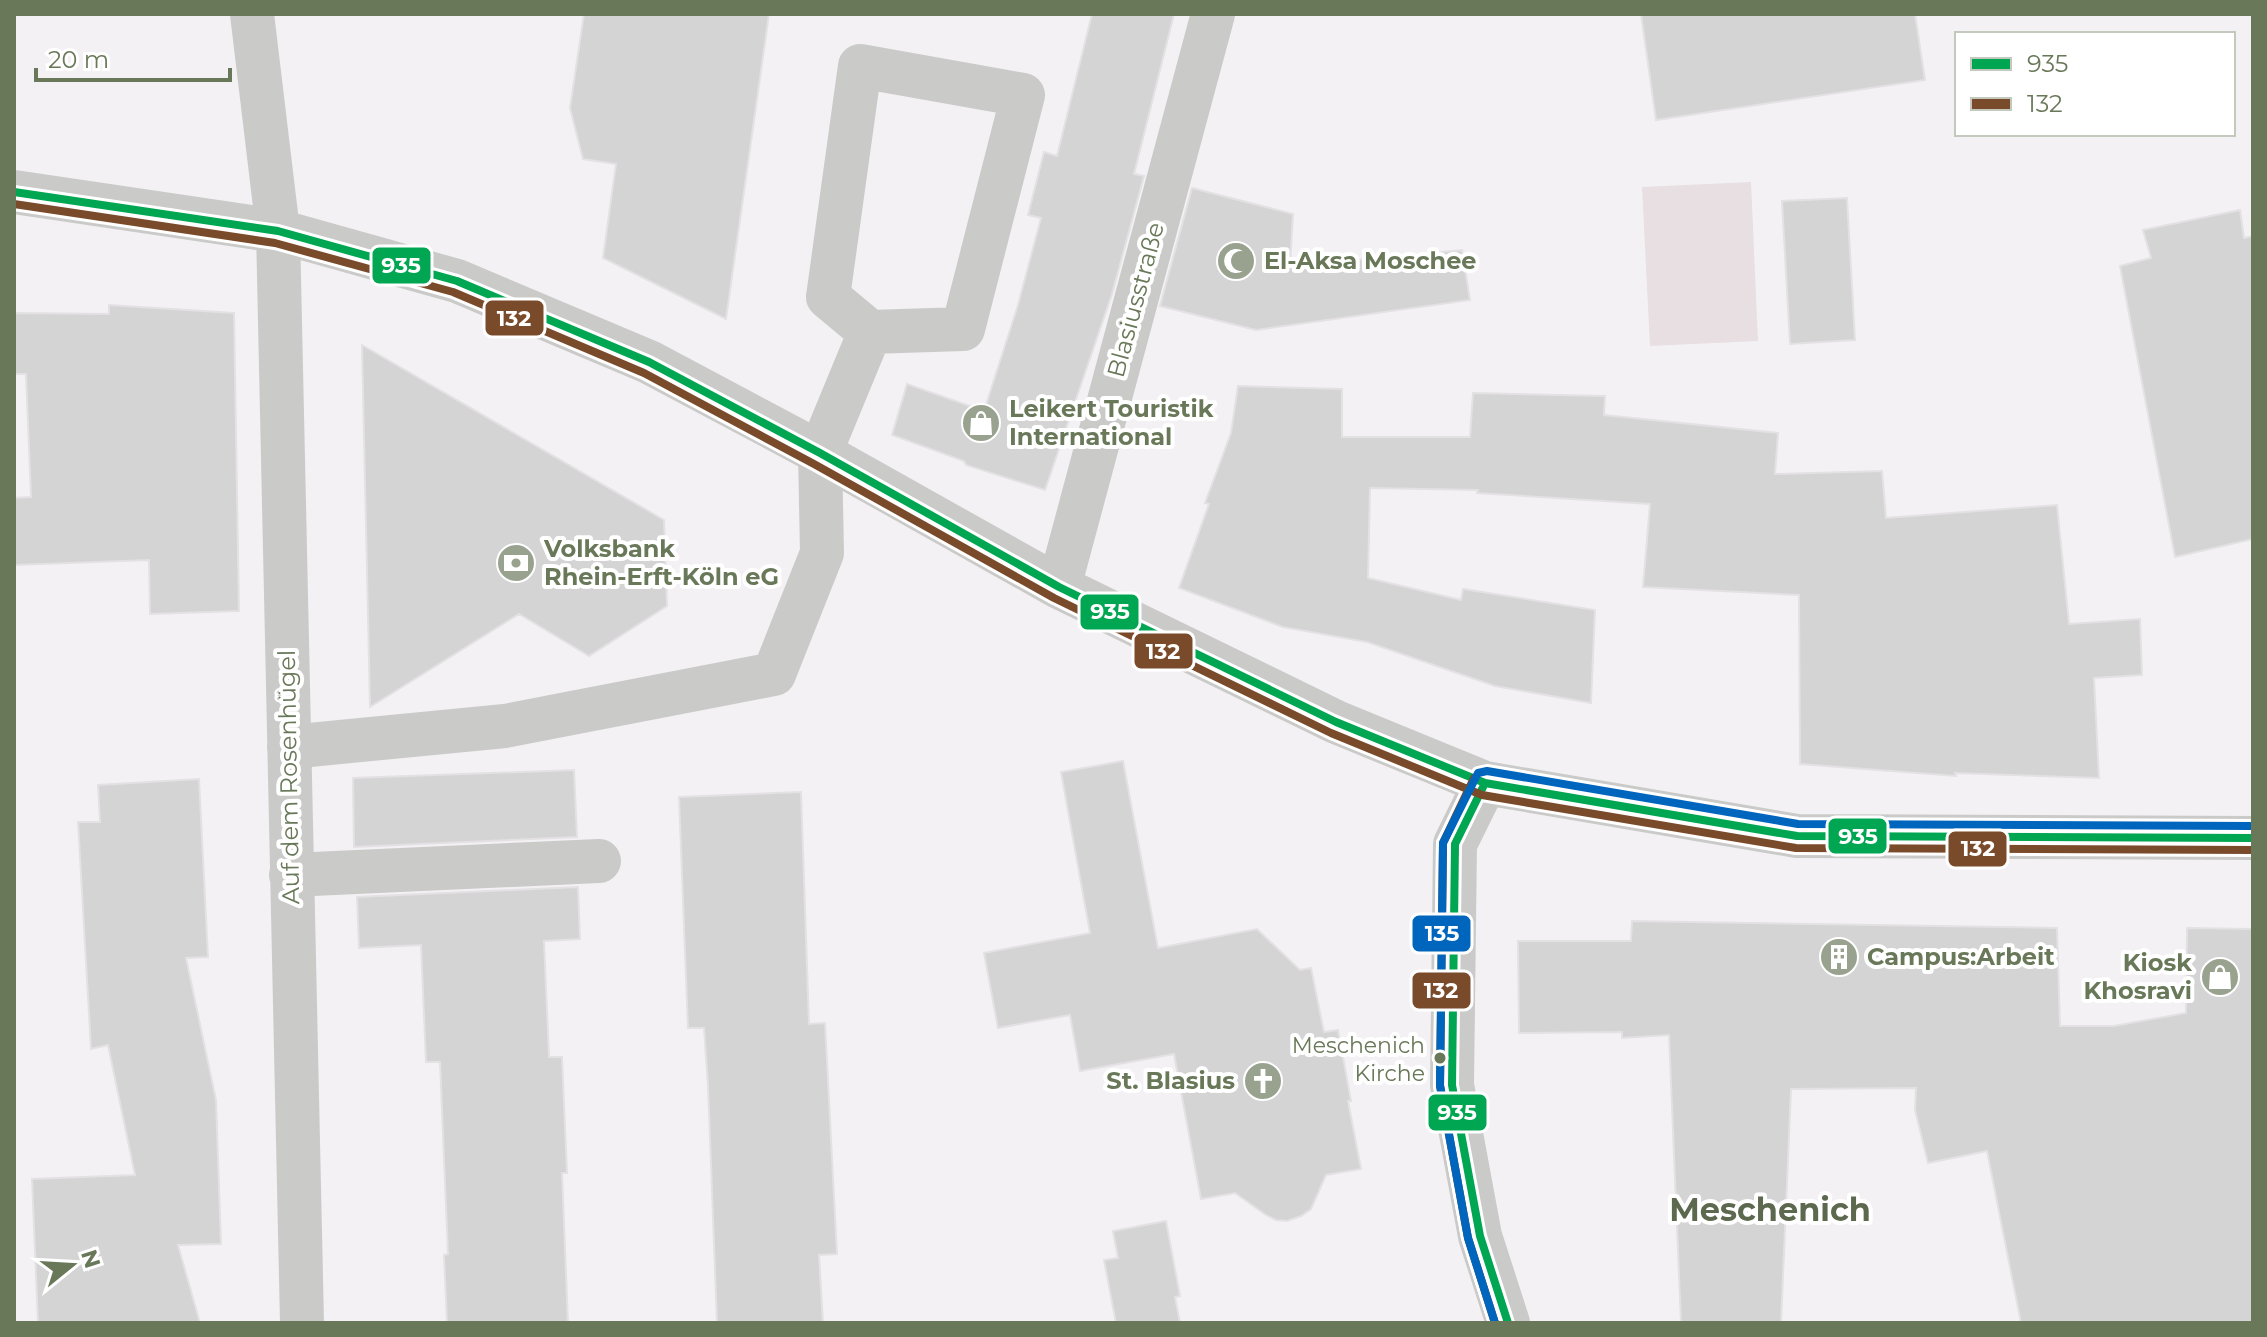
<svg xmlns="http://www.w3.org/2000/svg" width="2267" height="1337" viewBox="0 0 2267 1337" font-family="Montserrat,sans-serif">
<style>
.green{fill:#e7dfe2}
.building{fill:#d5d4d4;stroke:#e3e1e3;stroke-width:2}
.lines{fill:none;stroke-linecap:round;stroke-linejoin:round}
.minor{stroke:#cacbc9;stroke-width:44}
.bus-1-casing{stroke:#fff;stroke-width:14}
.bus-2-casing{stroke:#fff;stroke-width:14}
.bus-3-casing{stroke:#fff;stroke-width:14}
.bus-1{stroke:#00a651;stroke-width:8}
.bus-2{stroke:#7a4b2a;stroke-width:8}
.bus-3{stroke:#0065bd;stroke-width:8}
.bus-dot{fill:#687858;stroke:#fff;stroke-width:3}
.labels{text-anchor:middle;stroke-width:8;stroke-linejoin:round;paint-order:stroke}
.bus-label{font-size:22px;fill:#687858;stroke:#fff;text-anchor:end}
.poi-label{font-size:24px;font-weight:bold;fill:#687858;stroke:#fff;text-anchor:start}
.street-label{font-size:24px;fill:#687858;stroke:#fff}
.district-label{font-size:32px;font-weight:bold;fill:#5c694f;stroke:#fff}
.line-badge{stroke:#fff;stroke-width:3}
.badge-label{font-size:22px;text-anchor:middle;font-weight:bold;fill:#fff}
</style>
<rect width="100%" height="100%" fill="#f4f1f4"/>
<path class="green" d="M 1751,182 L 1758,341 L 1650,346 L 1642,187 Z"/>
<path class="building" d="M 584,14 L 769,14 L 726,319 L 603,258 L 616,164 L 583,159 L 570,108 Z
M 1092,14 L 1174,14 L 1134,174 L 1144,176 L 1112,294 L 1045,490 L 966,465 L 964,461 L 892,435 L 907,384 L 984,411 L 1018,305 L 1041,218 L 1028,215 L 1044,152 L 1057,156 Z
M 1641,14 L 1915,14 L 1925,80 L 1656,120 Z
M 1192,188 L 1293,214 L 1290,266 L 1462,250 L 1470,300 L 1256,330 L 1160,306 Z
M 1847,198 L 1855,340 L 1790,344 L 1782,201 Z
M 2240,210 L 2244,238 L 2253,236 L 2253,539 L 2175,557 L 2120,266 L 2151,258 L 2143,230 Z
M 109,305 L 234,313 L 239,611 L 150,614 L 149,560 L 14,565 L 14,498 L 31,497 L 26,374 L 14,374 L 14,313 L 109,314 Z
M 362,345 L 664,520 L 667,606 L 589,656 L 519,614 L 370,707 Z
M 1238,386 L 1342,389 L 1342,437 L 1470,437 L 1473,393 L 1605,396 L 1604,415 L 1778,433 L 1775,474 L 1882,471 L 1886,518 L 2057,505 L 2069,624 L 2140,619 L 2142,675 L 2094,678 L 2099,778 L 1955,773 L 1956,776 L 1800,764 L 1799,595 L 1643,587 L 1650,504 L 1477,493 L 1478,490 L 1370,488 L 1368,578 L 1461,600 L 1463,589 L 1595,610 L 1591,703 L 1495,686 L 1367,642 L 1283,627 L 1179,588 L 1209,504 L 1205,503 L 1231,433 Z
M 1123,761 L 1158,948 L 1257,929 L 1300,970 L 1311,968 L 1324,1032 L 1338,1030 L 1351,1101 L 1348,1101 L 1361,1169 L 1326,1175 L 1311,1209 L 1301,1216 L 1287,1221 L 1276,1220 L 1266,1215 L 1235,1193 L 1201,1199 L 1174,1054 L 1080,1071 L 1070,1015 L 998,1028 L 984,953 L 1090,933 L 1061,772 Z
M 574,770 L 577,837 L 354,847 L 353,778 Z
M 199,779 L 208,957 L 186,958 L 216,1100 L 221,1244 L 178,1245 L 200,1323 L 38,1323 L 32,1179 L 135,1175 L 108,1045 L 91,1049 L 78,822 L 100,822 L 98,785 Z
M 801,792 L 809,1024 L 825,1023 L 837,1254 L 819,1255 L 823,1323 L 717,1323 L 708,1086 L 704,1028 L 688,1028 L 679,797 Z
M 578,887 L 580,939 L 544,941 L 549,1057 L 562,1057 L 567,1173 L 562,1173 L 568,1323 L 447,1323 L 444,1255 L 448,1254 L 440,1062 L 426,1062 L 421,945 L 359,948 L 357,897 Z
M 1632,921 L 2057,928 L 2060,1026 L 2114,1026 L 2186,1013 L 2187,928 L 2253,929 L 2253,1323 L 2021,1323 L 1987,1151 L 1928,1163 L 1915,1110 L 1916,1088 L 1791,1089 L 1781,1323 L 1681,1323 L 1669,1035 L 1622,1038 L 1622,1032 L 1519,1033 L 1518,941 L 1631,941 Z
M 1166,1221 L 1180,1296 L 1175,1297 L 1180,1323 L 1116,1323 L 1104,1260 L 1118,1258 L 1113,1231 Z"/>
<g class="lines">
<path class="minor" d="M 252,14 L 278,231 L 302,1323
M 14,192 L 278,231 L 457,281 L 649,362 L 820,453 L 1059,587 L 1336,722 L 1485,783 L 1797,836 L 2253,838
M 1059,587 L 1213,14
M 289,747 L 505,726 L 774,674 L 822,553 L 820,453 L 870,332 L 828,297 L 860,66 L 1023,95 L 963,329 L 870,332
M 1485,783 L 1455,844 L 1452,1085 L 1480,1236 L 1508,1323
M 291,875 L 599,861"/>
<defs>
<path id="bus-1" d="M 14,192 L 278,231 L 457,281 L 649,362 L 820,453 L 1059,587 L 1336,722 L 1485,783 L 1797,836 L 2253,838
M 1485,783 L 1455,844 L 1452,1085 L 1480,1236 L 1508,1323"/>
<path id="bus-2" d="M 14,204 L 275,243 L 453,292 L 644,373 L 814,464 L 1054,598 L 1331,733 L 1482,795 L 1796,848 L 2253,850
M 1474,778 L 1443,843 L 1440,1086 L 1468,1238 L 1495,1323"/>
<path id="bus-3" d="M 1495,1323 L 1468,1238 L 1440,1085 L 1443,843 L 1478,773 L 1487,771 L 1798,824 L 2253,826"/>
</defs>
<use href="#bus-1" class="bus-1-casing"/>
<use href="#bus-2" class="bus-2-casing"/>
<use href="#bus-3" class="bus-3-casing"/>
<use href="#bus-1" class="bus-1"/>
<use href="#bus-2" class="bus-2"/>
<use href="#bus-3" class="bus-3"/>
</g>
<defs>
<symbol id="mosque-disc" viewBox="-11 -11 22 22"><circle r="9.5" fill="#99a28f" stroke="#fff"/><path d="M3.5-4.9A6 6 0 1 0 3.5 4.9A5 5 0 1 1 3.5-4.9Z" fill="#fff"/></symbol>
<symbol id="shop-disc" viewBox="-11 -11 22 22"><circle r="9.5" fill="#99a28f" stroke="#fff"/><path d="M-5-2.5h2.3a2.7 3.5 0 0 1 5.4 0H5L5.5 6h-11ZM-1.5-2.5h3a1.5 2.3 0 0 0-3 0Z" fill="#fff"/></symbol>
<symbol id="bank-disc" viewBox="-11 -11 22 22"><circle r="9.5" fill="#99a28f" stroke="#fff"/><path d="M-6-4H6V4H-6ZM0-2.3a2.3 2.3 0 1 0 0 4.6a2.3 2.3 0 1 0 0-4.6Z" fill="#fff"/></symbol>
<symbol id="building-disc" viewBox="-11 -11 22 22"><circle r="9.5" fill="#99a28f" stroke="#fff"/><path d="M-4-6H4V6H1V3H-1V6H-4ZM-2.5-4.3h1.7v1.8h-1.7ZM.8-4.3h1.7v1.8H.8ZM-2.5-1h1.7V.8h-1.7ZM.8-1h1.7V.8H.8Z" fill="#fff"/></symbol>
<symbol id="church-disc" viewBox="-11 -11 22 22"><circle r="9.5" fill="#99a28f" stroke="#fff"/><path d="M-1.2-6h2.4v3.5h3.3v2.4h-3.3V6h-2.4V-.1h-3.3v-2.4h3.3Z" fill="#fff"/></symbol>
</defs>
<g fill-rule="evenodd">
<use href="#mosque-disc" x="1214" y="239" width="44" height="44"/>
<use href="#shop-disc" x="959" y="401" width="44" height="44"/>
<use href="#bank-disc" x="494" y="541" width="44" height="44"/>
<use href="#building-disc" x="1817" y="935" width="44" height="44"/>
<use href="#shop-disc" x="2198" y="955" width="44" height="44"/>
<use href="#church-disc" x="1241" y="1059" width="44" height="44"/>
</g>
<circle class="bus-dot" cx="1440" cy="1058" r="7"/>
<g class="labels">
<g class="bus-label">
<text x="1425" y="1053">Meschenich<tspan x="1425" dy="28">Kirche</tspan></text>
</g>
<g class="poi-label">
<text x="1264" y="269">El-Aksa Moschee</text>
<text x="1009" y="417">Leikert Touristik<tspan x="1009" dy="28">International</tspan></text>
<text x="544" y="557">Volksbank<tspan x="544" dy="28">Rhein-Erft-Köln eG</tspan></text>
<text x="1867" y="965">Campus:Arbeit</text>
<text x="2192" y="971" text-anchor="end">Kiosk<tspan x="2192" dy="28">Khosravi</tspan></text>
<text x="1235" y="1089" text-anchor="end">St. Blasius</text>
</g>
<g class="street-label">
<text transform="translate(1136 300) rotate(-75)" y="8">Blasiusstraße</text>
<text transform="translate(289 777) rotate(-91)" y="8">Auf dem Rosenhügel</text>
</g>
<g class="district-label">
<text x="1770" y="1221">Meschenich</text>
</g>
</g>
<g class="line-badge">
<rect x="371" y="246" width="61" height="39" rx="8" fill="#00a651"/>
<rect x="484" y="299" width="61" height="38" rx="8" fill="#7a4b2a"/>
<rect x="1079" y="593" width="61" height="38" rx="8" fill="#00a651"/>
<rect x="1133" y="632" width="61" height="38" rx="8" fill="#7a4b2a"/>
<rect x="1827" y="817" width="61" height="38" rx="8" fill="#00a651"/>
<rect x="1947" y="830" width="61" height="38" rx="8" fill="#7a4b2a"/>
<rect x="1411" y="914" width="61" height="39" rx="8" fill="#0065bd"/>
<rect x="1411" y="971" width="61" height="39" rx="8" fill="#7a4b2a"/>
<rect x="1427" y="1093" width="61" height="39" rx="8" fill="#00a651"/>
</g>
<g class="badge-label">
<text x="401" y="273">935</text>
<text x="514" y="326">132</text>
<text x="1110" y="619">935</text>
<text x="1163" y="659">132</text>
<text x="1858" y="844">935</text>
<text x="1978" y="856">132</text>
<text x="1442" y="941">135</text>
<text x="1441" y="998">132</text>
<text x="1457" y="1120">935</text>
</g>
<rect width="2267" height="1337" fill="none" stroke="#687858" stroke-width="32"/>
<rect x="1955" y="32" width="280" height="104" fill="#ffffff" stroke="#c3c9bc" stroke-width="2"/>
<rect x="1971" y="58" width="40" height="12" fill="#00a651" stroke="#c3c9bc" stroke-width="2"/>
<text x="2027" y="72" font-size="24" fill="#687858">935</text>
<rect x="1971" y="98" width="40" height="12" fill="#7a4b2a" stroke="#c3c9bc" stroke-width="2"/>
<text x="2027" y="112" font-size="24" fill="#687858">132</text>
<g transform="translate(72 1265) rotate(72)" stroke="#ffffff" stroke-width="6" paint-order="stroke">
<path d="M0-6L14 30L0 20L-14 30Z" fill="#687858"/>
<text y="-12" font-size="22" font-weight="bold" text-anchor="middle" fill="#687858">N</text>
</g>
<path d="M36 68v12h194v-12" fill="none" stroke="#687858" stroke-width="4"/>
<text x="48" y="68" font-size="24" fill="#687858" stroke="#ffffff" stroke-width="6" paint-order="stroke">20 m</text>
</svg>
